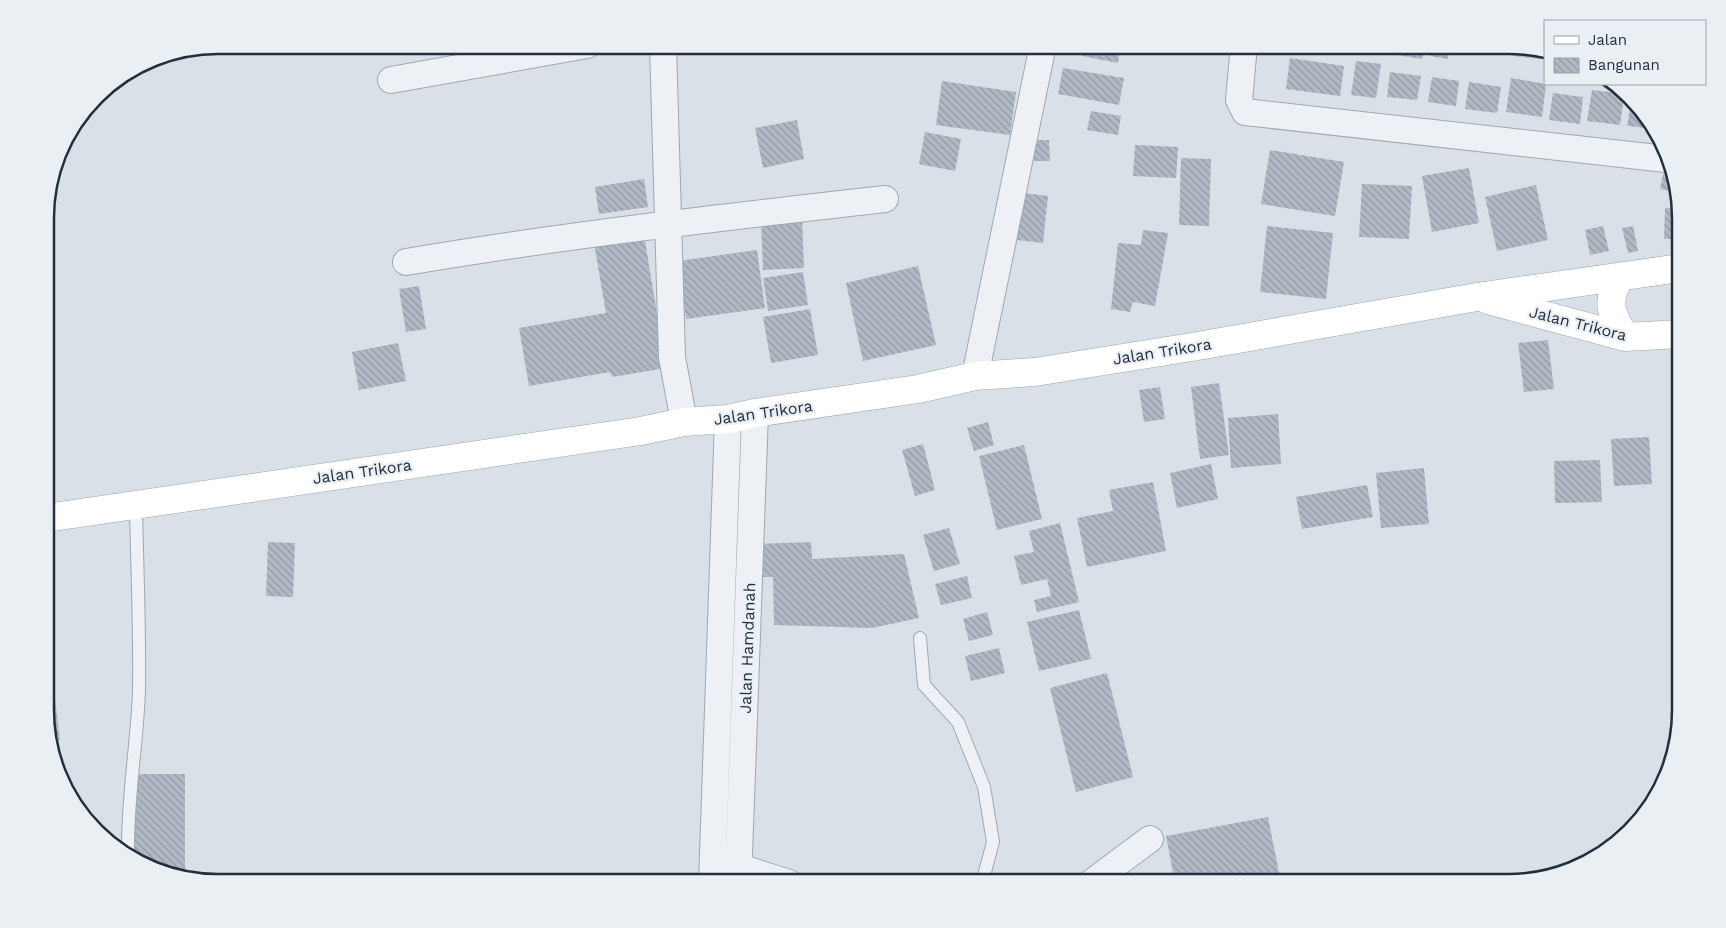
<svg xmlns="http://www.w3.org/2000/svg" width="1726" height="928" viewBox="0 0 1726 928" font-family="'Work Sans',sans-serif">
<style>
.building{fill:url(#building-back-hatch)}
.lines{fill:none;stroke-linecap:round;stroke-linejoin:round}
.lane-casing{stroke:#9fa7b1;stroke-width:14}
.street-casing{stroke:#9fa7b1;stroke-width:28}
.primary-casing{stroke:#99a5b3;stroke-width:29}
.lane{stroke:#edf0f5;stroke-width:12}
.street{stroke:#edf0f5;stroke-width:26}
.primary{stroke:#fff;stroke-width:28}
.labels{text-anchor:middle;stroke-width:4.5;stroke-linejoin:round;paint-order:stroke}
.street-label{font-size:16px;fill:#232f3e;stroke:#eaeff4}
.rim{fill:none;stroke:#232f3e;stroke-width:2.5}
</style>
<defs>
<pattern id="building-back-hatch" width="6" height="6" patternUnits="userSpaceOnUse" patternTransform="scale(1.25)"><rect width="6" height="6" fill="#b1bac4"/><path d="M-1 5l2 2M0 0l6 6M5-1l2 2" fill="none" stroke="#9098a1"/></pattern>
</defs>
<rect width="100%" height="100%" fill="#dae0e7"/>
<path class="building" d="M 1084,45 L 1121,45 L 1118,63 L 1082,56 Z
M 1398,45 L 1424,45 L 1422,59 L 1397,55 Z
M 1431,45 L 1450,45 L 1448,59 L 1430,56 Z
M 1456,45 L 1478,45 L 1477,52 L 1456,49 Z
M 1515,46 L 1542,53 L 1541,59 L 1513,56 Z
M 1290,58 L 1344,66 L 1340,96 L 1286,89 Z
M 1356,61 L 1381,64 L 1376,98 L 1351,95 Z
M 1063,68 L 1124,78 L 1119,105 L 1058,94 Z
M 1390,72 L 1421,76 L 1417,100 L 1387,97 Z
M 1432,77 L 1459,81 L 1456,106 L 1428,102 Z
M 1511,78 L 1546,84 L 1542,117 L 1506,112 Z
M 942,81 L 1016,92 L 1010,135 L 936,125 Z
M 1469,82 L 1501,87 L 1497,113 L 1465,109 Z
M 1592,90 L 1619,93 L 1624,97 L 1620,125 L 1587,121 Z
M 1553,93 L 1583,97 L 1580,124 L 1549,120 Z
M 1631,103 L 1652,122 L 1655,129 L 1627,126 Z
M 1091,111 L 1121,116 L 1118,135 L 1087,130 Z
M 797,120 L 804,159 L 763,168 L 755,128 Z
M 925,132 L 961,139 L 955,171 L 919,164 Z
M 1034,140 L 1049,140 L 1050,161 L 1034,161 Z
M 1135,145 L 1178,147 L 1176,178 L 1133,176 Z
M 1270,150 L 1344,162 L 1335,216 L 1261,204 Z
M 1181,158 L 1211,159 L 1209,226 L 1179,225 Z
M 1469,168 L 1479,223 L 1432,232 L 1422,176 Z
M 1664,170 L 1670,171 L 1678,192 L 1660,189 Z
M 644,179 L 648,207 L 599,214 L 595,187 Z
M 1362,184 L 1412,186 L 1409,239 L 1359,237 Z
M 1536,185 L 1548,240 L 1497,251 L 1485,197 Z
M 1023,193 L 1048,196 L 1043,243 L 1017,240 Z
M 1665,208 L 1680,208 L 1680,239 L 1664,239 Z
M 802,217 L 804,268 L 763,270 L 761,219 Z
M 1267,226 L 1333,233 L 1326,299 L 1260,292 Z
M 1603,226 L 1609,251 L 1590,255 L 1585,230 Z
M 1633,226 L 1638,251 L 1628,253 L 1622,228 Z
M 1143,230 L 1168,233 L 1155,306 L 1133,302 L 1130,312 L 1111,309 L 1118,243 L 1141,245 Z
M 644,235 L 666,368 L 612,377 L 610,372 L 529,386 L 519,328 L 606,313 L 594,243 Z
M 757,250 L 765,308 L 686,319 L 678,261 Z
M 918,266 L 936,345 L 863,361 L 846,283 Z
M 803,272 L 808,305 L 768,311 L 763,278 Z
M 419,286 L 426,329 L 406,332 L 399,289 Z
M 810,309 L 818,355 L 771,363 L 763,317 Z
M 1548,340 L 1554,389 L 1524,392 L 1518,343 Z
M 398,343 L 406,381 L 359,390 L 352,352 Z
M 1219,383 L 1229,455 L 1200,459 L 1191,387 Z
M 1160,387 L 1165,419 L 1144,422 L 1139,390 Z
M 1278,414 L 1281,464 L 1231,468 L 1228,418 Z
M 988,422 L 994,445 L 974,451 L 967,428 Z
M 1649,437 L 1652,484 L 1614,486 L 1611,439 Z
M 923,444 L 935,490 L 915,496 L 902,450 Z
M 1024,445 L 1042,519 L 997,530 L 979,456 Z
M 1600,460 L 1602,502 L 1555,503 L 1554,461 Z
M 1211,464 L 1218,499 L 1177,508 L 1170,473 Z
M 1424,468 L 1429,524 L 1381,528 L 1376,473 Z
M 1153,482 L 1166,551 L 1087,567 L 1077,518 L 1113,511 L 1109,490 Z
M 1367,485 L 1373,517 L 1302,529 L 1296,497 Z
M 1060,523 L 1079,602 L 1037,612 L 1034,600 L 1051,596 L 1047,579 L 1021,585 L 1014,556 L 1034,552 L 1029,531 Z
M 949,528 L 960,564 L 934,571 L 923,535 Z
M 268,542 L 295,543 L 293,597 L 266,596 Z
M 811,542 L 812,559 L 904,554 L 919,618 L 872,628 L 774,625 L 773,577 L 759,577 L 758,544 Z
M 967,576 L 972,598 L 941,605 L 935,584 Z
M 1079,610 L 1091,659 L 1039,671 L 1027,622 Z
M 987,612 L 993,635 L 969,641 L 963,619 Z
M 999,648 L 1005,673 L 971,681 L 965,656 Z
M 1107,673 L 1133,777 L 1076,792 L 1050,688 Z
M 46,682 L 53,682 L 60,740 L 50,742 L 47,733 Z
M 134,774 L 185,774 L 185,875 L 141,865 L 134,858 Z
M 1268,817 L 1281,883 L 1175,883 L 1166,836 Z"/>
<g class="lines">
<defs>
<path id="lane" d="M 920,638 L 924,685 L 958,722 L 984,787 L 993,842 L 982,883
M 128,854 C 127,799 137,745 139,691 C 140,629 137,566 136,505"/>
<path id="street" d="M 663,45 L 672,357 L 684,422
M 1244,45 L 1239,100 L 1245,112 L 1666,159
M 391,80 L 587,45
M 406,262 C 565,235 725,217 885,199
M 975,376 L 1043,45
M 724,866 L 739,867 L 789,883
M 712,883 L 728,419
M 738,883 L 755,413
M 1091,883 L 1150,839"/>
<path id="primary" d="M 1620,277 C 1605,303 1611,313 1625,337
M 1488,300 L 1625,337 L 1680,334
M 46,518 L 641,431 L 684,422 L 728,419 L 755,413 L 918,389 L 975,376 L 1035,372 L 1192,347 L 1477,297 L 1680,268"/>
</defs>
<use href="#lane" class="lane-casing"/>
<use href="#street" class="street-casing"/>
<use href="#primary" class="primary-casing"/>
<use href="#lane" class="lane"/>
<use href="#street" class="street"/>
<use href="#primary" class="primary"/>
</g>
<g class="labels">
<g class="street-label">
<text transform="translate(1578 323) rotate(14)" y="6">Jalan Trikora</text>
<text transform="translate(1162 351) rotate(-9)" y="6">Jalan Trikora</text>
<text transform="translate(763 412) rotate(-8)" y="6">Jalan Trikora</text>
<text transform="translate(362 471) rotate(-8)" y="6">Jalan Trikora</text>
<text transform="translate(747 648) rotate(-88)" y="6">Jalan Hamdanah</text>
</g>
</g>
<path d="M0 0H1726V928H0ZM218 54H1508A164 164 0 0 1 1672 218V710A164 164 0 0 1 1508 874H218A164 164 0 0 1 54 710V218A164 164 0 0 1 218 54Z" fill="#eaeff4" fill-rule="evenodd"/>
<path class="rim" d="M218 54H1508A164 164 0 0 1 1672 218V710A164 164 0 0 1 1508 874H218A164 164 0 0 1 54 710V218A164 164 0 0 1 218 54Z"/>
<rect x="1544" y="20" width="162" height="65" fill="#eaeff4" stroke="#9aa2ab"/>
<rect x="1554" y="36" width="25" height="8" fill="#ffffff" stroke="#9aa2ab"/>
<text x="1588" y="45" font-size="15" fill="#232f3e">Jalan</text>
<rect x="1554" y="58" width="25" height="15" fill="url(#building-back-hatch)" stroke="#9aa2ab"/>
<text x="1588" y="70" font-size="15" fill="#232f3e">Bangunan</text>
</svg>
